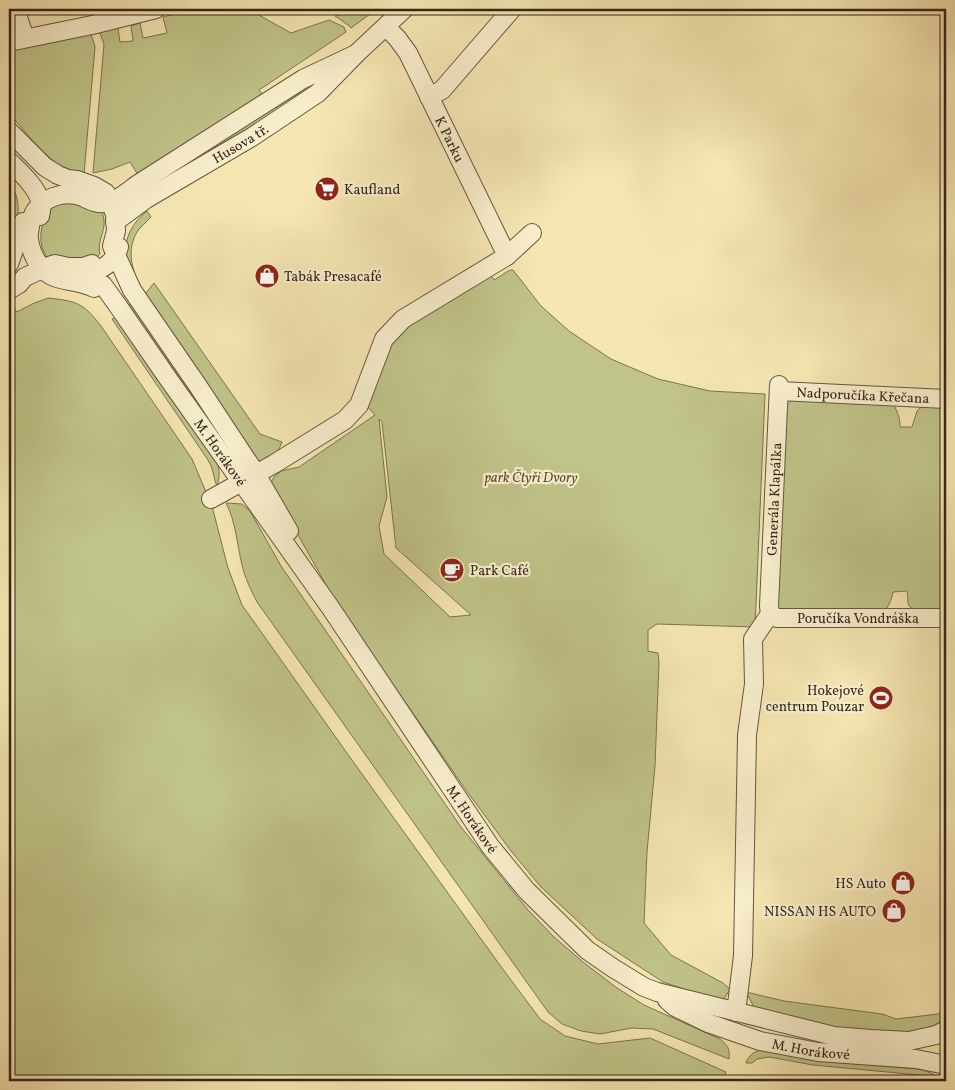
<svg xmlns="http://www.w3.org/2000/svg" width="955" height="1090" viewBox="0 0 955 1090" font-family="Vollkorn,serif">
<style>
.green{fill:#c0c489;stroke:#7a7452;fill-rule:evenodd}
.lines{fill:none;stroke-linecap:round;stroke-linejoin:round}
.minor-casing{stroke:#645642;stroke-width:20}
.minor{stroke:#f9efcd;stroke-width:18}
.labels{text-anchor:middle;stroke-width:4.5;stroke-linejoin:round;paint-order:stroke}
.street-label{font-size:14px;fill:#34251c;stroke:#f9efcd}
.poi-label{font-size:14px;fill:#34251c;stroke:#f9efcd;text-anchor:start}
.park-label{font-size:14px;font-style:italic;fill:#574d37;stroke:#f9efcd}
</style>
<rect width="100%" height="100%" fill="#f6e7b2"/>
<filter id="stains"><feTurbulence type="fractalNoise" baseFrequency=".004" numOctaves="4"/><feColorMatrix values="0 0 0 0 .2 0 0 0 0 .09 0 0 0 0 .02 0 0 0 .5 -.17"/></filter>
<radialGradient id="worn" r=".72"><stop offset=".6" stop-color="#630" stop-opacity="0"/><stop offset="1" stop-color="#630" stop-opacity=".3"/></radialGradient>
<path class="green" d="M 187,9 L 202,9 L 205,13 L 211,9 L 248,9 L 291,33 L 329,20 L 344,27 L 346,32 L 259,90 L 263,95 L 138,175 L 130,162 L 112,169 L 93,173 L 104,44 L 99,31 L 118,28 L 120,42 L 133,41 L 131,26 L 140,23 L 143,38 L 167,33 L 163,17 L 178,13 Z
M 353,9 L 377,9 L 351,28 L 348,25 L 335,16 Z
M 90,32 L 93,40 L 95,47 L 84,174 C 74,171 63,168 55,162 C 38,149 23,129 9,113 L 9,50 Z
M 306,91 L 266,118 L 147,190 L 145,186 L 293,96 Z
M 9,182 C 25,202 17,229 9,251 Z
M 60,199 L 100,208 C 111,228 96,237 100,254 L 95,259 L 50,261 C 33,242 43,220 52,201 Z
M 147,211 L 151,217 C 147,221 143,225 139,229 C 127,246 130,265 139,283 L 139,284 C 135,279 126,270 125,264 C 124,262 125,259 125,256 C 125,237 132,223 147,211 Z
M 510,270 L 513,270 L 541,306 L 569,331 L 611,359 L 658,379 L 710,391 L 765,394 L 755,627 L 657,624 L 648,630 L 648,651 L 658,653 L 659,663 L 655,766 L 647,852 L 644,923 L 671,955 L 723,983 L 730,989 L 724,999 L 715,999 L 663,982 L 597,939 L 541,887 L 511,851 L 466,790 L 334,599 L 270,485 L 274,477 L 281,471 L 299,467 L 375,415 L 366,405 L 374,382 L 397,332 L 490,274 L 494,280 ZM 379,419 L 382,422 L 396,548 L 471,615 L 450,617 L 384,554 L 379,526 L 387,497 Z
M 154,283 L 260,434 L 282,442 L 277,454 L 267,462 L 254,460 L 142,298 Z
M 48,298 C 77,301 83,303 101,326 L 192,459 L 212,506 L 228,568 L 242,605 L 354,763 L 502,968 L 540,1019 L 565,1036 L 598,1044 L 650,1038 L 726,1072 L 723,1081 L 9,1081 L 9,302 L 17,312 L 32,304 Z
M 131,303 L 194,394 L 193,395 L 192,395 L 172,370 L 127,306 Z
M 116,317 L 216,461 C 220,470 220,476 217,486 L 215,481 L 212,468 L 208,460 L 112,319 Z
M 793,400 L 893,404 C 898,412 900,418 900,427 L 912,427 L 917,411 L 922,406 L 946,405 L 946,611 C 938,611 915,613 910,607 C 907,604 908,596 907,591 L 893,592 L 891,600 L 886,610 L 778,611 L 772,598 L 785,407 Z
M 226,503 L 242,504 L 250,511 L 281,566 L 461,827 L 528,910 L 554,937 L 583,962 L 617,988 L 644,1005 L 720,1039 C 728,1046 730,1048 729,1059 L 653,1029 L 632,1028 L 600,1034 L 581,1031 L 562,1024 L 548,1012 L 257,602 C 251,590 245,578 242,565 C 237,544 236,522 226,503 Z
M 746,992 L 784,1001 L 882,1014 L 896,1019 L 938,1014 L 946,1010 L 946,1018 L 939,1023 L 930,1028 L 908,1033 L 845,1029 L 818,1025 L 760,1011 L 754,1007 Z
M 761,1050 L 820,1061 L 918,1069 C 927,1071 936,1074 941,1081 L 934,1081 L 919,1075 L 813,1065 L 769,1057 L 757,1059 L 752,1063 L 746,1063 C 749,1055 753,1052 761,1050 Z"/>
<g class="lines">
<defs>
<g id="minor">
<path d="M 15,9 L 25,38"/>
<path id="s1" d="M 386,27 L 397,38 L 408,53 L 507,256"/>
<path d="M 9,42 L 92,25 L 156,9"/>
<path d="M 429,97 L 442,90 L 512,9"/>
<path d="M 9,131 L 45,167 L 58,175 L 68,179 L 77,180 L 94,186 L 106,193 L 115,214 L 116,231 L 112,246 L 132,290 L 198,386 L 256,474 L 289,531"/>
<path d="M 9,161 C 20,172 37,187 41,203 C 42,207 41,212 40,216"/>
<path id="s2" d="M 115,222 L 146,199 L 252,137 L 318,93 L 356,54 L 404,9"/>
<path d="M 9,264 L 16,244 L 23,222"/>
<path d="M 78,274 C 97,272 113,267 119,247"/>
<path id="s3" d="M 81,274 L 103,285 L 118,306 L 167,377 L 330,607 L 490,846 L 527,891 L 587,950 L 613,968 L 644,987 L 657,992 L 834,1036 L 871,1039 L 909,1041 L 936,1035 L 946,1030"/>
<path d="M 94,288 C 71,276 50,287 35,258 C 31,250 28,242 29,233 C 30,226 31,217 35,211 C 44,198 61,192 76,195 C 86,197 94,205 105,203 C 118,201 128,191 138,184 L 303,79 L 356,54"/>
<path d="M 9,290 L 19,284 L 25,277 L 49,266 L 55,264 L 68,267 L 83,267 L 92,264"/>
<path id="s4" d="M 779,391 L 946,399"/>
<path d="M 211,499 L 274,464 L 345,420 L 359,405 L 384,339 L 403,319 L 507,256 L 532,233"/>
<path id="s5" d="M 770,614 L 769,606 L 779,385"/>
<path id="s6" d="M 770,614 L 777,618 L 946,618"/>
<path id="s7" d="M 667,1000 L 675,1007 L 708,1023 L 760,1041 L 818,1052 L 916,1059 L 946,1065"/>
<path d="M 736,1012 L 743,956 L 747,735 L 754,684 L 753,639 L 770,614"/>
</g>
</defs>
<use href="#minor" class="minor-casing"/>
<use href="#minor" class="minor"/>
</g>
<defs>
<symbol id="supermarket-disc" viewBox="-11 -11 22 22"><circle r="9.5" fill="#8f2418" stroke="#f9efcd"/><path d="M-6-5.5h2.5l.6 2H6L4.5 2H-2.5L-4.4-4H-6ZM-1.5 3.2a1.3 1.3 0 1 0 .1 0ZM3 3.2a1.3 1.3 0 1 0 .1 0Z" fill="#fff"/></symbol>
<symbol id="shop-disc" viewBox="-11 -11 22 22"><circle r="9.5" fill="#8f2418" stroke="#f9efcd"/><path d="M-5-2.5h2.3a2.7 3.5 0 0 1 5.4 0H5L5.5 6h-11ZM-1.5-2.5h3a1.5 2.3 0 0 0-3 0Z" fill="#fff"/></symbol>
<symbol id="cafe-disc" viewBox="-11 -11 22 22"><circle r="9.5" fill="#8f2418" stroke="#f9efcd"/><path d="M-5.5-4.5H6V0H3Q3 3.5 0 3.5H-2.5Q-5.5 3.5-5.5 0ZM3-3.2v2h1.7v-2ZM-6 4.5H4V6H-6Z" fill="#fff"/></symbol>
<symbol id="stadium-disc" viewBox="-11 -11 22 22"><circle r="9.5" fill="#8f2418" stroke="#f9efcd"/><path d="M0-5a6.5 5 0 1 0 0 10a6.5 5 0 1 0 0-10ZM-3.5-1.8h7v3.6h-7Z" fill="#fff"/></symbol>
</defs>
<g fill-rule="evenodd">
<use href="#supermarket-disc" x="313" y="175" width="28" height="28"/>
<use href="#shop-disc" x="253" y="262" width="28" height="28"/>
<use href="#cafe-disc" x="438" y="556" width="28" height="28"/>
<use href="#stadium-disc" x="867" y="684" width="28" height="28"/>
<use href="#shop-disc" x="889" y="869" width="28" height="28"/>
<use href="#shop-disc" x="880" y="897" width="28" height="28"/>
</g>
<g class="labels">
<g class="street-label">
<text dy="5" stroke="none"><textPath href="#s1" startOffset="130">K Parku</textPath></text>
<text dy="5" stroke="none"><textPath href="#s2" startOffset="148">Husova tř.</textPath></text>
<text dy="5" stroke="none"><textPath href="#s4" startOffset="84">Nadporučíka Křečana</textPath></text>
<text dy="5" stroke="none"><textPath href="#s3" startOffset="229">M. Horákové</textPath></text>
<text dy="5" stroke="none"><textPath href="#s5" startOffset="115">Generála Klapálka</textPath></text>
<text dy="5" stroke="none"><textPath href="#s6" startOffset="89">Poručíka Vondráška</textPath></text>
<text dy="5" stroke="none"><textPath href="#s3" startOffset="674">M. Horákové</textPath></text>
<text dy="5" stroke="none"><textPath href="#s7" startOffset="154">M. Horákové</textPath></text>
</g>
<g class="poi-label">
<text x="344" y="194">Kaufland</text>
<text x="284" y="281">Tabák Presacafé</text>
<text x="470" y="575">Park Café</text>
<text x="864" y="695" text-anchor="end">Hokejové<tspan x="864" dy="16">centrum Pouzar</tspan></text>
<text x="886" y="888" text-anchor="end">HS Auto</text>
<text x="876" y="916" text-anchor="end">NISSAN HS AUTO</text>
</g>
<g class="park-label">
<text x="531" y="482">park Čtyři Dvory</text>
</g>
</g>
<rect width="955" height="1090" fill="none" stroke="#f6e7b2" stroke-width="30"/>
<rect x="10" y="10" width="935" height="1070" fill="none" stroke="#34251c" stroke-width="2.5"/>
<rect x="15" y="15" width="925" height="1060" fill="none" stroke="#34251c"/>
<rect width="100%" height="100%" filter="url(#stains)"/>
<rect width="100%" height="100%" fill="url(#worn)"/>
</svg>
